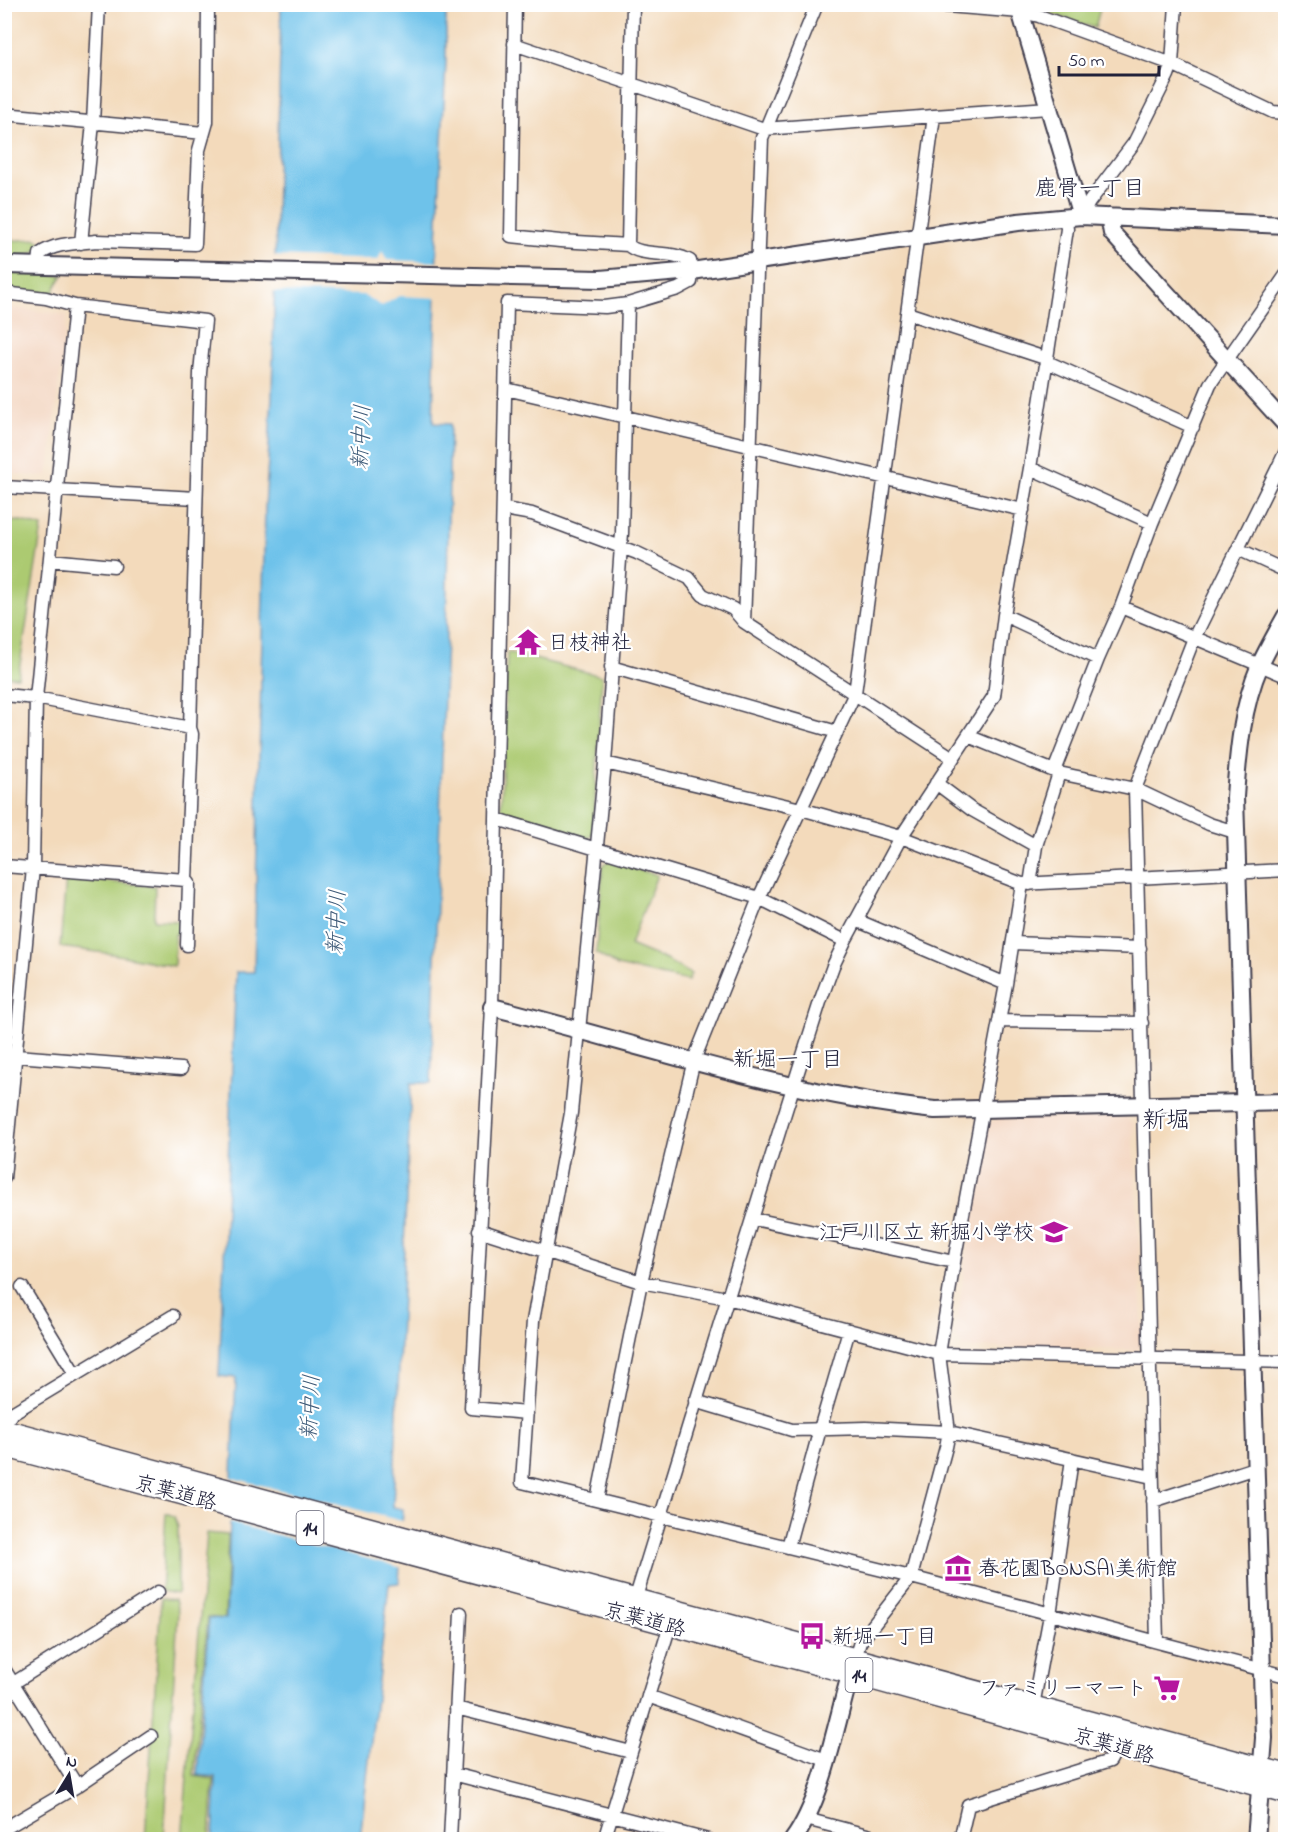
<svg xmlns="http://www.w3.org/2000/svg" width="1290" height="1844" viewBox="0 0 1290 1844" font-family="'Indie Flower','Klee One',sans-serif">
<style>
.built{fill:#f3d4be}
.green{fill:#acca71;stroke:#677656;stroke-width:1.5}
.water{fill:#6ec2ea;stroke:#487292;stroke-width:1.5}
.pier{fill:#f3dabb}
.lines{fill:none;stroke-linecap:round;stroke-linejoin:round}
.street-casing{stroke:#413e4e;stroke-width:15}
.secondary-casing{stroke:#413e4e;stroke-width:20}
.highway-casing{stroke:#413e4e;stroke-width:24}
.street{stroke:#fff;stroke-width:12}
.secondary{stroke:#fff;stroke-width:16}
.highway{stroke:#fff;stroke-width:21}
.labels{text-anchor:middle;stroke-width:4.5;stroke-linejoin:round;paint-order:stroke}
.shield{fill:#fff;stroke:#646476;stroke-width:1.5}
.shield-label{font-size:20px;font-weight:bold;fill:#22223b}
.poi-label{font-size:21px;fill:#22223b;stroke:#fff;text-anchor:start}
.street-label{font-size:21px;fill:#22223b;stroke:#fff}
.neighbourhood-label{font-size:22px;fill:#22223b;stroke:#fff}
.water-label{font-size:22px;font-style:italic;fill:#3d5a78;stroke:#fff}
.quarter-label{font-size:24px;fill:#22223b;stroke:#fff}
</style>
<rect width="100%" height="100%" fill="#fff"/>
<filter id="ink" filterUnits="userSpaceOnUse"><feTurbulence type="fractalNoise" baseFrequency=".0167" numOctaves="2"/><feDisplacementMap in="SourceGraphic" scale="12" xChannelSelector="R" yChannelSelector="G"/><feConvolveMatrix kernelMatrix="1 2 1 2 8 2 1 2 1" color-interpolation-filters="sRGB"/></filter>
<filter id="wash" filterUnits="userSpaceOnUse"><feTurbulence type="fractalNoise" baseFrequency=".008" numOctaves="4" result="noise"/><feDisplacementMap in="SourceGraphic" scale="24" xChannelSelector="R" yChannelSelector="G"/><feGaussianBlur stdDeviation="1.35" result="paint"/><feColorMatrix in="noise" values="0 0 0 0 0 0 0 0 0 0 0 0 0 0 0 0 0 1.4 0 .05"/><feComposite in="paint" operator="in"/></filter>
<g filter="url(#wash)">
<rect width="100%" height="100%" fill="#f3dabb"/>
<path class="built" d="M 5,307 L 67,315 L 48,476 L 5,474 Z
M 1127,1117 L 1133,1123 L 1143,1342 L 1138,1350 L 964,1347 L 955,1338 L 984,1126 L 997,1118 Z"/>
<path class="green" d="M 1046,4 L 1101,5 L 1095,28 L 1048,13 Z
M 36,239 L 44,245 C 31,257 21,257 5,257 L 5,241 Z
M 5,273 L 63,275 L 56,286 L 53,295 L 5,289 Z
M 21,521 L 42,527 L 18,677 L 5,676 L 4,522 Z
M 507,652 L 602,676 L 593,834 L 584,841 L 510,818 L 501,810 Z
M 608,861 L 657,875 L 630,945 L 666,960 L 691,974 L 688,981 L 617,966 L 596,953 L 603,865 Z
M 66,878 L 155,886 L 154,920 L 180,921 L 180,934 L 175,934 L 174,966 L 113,954 L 60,947 Z
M 166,1513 L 174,1516 L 178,1527 L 178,1590 L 176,1594 L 161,1591 Z
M 207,1533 L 228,1535 L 225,1619 L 208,1617 L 194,1776 L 214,1779 L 210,1839 L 182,1839 Z
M 161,1598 L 175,1600 L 178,1612 L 164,1839 L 145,1840 Z"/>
<path class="water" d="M 281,5 L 446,5 L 446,62 L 437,242 L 433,423 L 450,424 L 446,637 L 431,1083 L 411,1083 L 393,1507 L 403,1509 L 399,1583 L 389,1584 L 360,1839 L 213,1839 L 216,1777 L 197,1775 L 209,1618 L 226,1619 L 236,1378 L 219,1376 L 236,972 L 254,972 L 265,508 L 272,396 Z"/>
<path class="pier" d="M 382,251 L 387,260 L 439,262 L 438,298 L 399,296 L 382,306 L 363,295 L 272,292 L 273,256 L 378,260 Z
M 229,1477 L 406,1522 L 403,1568 L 227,1522 Z"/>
</g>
<g filter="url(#ink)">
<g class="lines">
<defs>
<path id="street" d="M 515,4 L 511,236 L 560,241 L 628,245
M 633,4 L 628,245 C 642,258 669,249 690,261 L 692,271 L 691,282 L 678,289 L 628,304 L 622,533 L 605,763 L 571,1113 L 533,1321 L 522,1482 L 911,1577 L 1286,1676
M 922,4 L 1021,12 L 1039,16 L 1172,64 L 1273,112 L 1286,113
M 514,44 L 764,129 L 934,116
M 4,114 L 204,133
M 1081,216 L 1090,201 L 1134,143 L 1168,75 L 1172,64 L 1176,4
M 81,243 L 93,123 L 99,4
M 39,264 L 40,254 C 54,243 78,243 96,241 L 195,244 L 199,150 L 207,122 L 208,4
M 4,293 L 46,298 L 75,306 L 205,321 L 200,373 L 190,728 L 192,734 L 186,880 L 189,883 L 187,945
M 907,313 L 1045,358
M 1045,361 L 1193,427
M 506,389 L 1023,510
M 1030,468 L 1152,523
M 4,487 L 196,498
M 504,509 L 532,514 L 637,553 L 689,578 L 703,595 L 733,609 L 744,622 L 953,758
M 1238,549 L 1286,571
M 50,560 L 114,566
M 1121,607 L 1286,676
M 1004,615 L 1098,659
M 744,622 L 762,138 L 817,4
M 611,667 L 837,732
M 4,695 L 36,698 L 190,728
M 968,736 L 1059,773 L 1135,789 L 1209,824 L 1235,832
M 605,763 L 801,809 L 901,837 L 1022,884 L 1286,870
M 1054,771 L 1098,659 L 1121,607 L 1152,523 L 1210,384 L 1286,275
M 936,783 L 972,810 L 1036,846
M 497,819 L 759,898 L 845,941
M 4,866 L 186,880
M 1030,884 L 1036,846 L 1059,773
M 856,920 L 1006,984
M 1013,943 L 1140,948
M 999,1021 L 1142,1023
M 4,1055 L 181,1069
M 4,1178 L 33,868 L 36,698 L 75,306
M 754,1219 L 954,1262
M 479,1230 L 641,1282 L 727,1298 L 939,1354 L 1286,1362
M 22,1287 L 75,1374
M 695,1401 L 792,1430 L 866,1428 L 949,1432 L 1152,1477
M 527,1413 L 471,1408 L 492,1007 L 507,303 L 605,307 L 628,304
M 5,1430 L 7,1420 L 12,1413 L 173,1316
M 597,1500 L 641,1282 L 694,1060 L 759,898 L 855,693 L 934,116 L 1049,108
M 1153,1501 L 1255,1468
M 788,1547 L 820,1429 L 849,1330
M 635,1600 C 697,1400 757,1199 821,999 L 833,966 L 845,941 L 901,837 L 994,696 L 1004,615 L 1030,468 L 1067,229 L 1066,218
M 1157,1642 L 1135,789 L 1194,638 L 1286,451
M 855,1658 L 860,1642 L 911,1577 L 946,1447 L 949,1432 L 939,1354 L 954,1262 L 1006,984 L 1022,884
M 4,1669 L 77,1786
M 4,1689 L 158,1592
M 648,1696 L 826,1760
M 1033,1706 L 1050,1615 L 1072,1459
M 456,1708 L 631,1752
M 453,1774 L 708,1840
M 806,1819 L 886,1840
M 4,1829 L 77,1786 L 151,1736
M 450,1840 L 461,1613
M 604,1840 L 670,1625
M 960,1840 L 968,1805 L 1110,1761 L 1118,1746"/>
<path id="secondary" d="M 1018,4 L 1081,216
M 1109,217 L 1112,233 L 1286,425
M 4,265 L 600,279 L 692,271 L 1018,222 L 1081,216 L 1286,225
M 492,1007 C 639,1044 784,1094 935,1110 L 1286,1102
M 793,1840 C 825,1796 837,1715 854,1662
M 1256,1840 L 1264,1738 L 1235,797 C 1238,753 1242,706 1260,665 C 1268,648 1277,632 1286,616"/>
<path id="highway" d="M 4,1430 L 1286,1775
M 4,1446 L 851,1673 L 1286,1793"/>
</defs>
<use href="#street" class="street-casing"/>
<use href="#secondary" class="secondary-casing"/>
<use href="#highway" class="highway-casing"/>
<use href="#street" class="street"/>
<use href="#secondary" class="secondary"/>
<use href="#highway" class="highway"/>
</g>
</g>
<defs>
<symbol id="temple-bare" viewBox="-9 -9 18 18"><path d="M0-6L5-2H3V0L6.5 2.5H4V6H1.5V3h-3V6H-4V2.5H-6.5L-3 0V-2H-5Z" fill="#b5179e" stroke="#fff" stroke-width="2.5" paint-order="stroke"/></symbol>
<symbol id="school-bare" viewBox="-9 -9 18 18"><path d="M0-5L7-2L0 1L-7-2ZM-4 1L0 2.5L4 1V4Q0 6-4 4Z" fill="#b5179e" stroke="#fff" stroke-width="2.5" paint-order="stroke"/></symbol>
<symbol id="museum-bare" viewBox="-9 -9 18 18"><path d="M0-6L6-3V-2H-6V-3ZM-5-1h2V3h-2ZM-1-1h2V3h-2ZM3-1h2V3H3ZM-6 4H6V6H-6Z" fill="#b5179e" stroke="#fff" stroke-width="2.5" paint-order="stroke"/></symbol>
<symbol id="bus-bare" viewBox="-9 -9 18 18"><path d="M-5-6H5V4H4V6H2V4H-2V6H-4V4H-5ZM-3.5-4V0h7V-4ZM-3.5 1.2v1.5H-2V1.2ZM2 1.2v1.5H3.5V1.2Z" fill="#b5179e" stroke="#fff" stroke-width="2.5" paint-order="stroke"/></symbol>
<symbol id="supermarket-bare" viewBox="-9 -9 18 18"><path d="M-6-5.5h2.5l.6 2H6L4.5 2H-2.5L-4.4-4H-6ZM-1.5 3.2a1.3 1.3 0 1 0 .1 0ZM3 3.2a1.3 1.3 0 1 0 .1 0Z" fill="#b5179e" stroke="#fff" stroke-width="2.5" paint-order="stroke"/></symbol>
</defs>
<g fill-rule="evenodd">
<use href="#temple-bare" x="509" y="623" width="38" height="38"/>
<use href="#school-bare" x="1035" y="1213" width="38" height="38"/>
<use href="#museum-bare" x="939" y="1549" width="38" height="38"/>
<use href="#bus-bare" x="793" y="1617" width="38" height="38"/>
<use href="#supermarket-bare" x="1148" y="1669" width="38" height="38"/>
</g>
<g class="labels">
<g class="shield">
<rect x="296.5" y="1511" width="27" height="34" rx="4.5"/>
<rect x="845.5" y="1658" width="27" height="34" rx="4.5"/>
</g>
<g class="shield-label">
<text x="310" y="1535">14</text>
<text x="859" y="1682">14</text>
</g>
<g class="poi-label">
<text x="548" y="649">日枝神社</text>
<text x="1034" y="1239" text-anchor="end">江戸川区立 新掘小学校</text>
<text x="978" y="1575">春花園BONSAI美術館</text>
<text x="832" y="1643">新堀一丁目</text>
<text x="1147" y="1695" text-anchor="end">ファミリーマート</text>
</g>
<g class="street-label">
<text transform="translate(176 1492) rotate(15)" y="7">京葉道路</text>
<text transform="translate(645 1619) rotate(15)" y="7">京葉道路</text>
<text transform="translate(1114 1745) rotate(16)" y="7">京葉道路</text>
</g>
<g class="neighbourhood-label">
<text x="1090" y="195">鹿骨一丁目</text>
<text x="788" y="1066">新堀一丁目</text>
</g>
<g class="water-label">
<text transform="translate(360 437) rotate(-87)" y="8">新中川</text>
<text transform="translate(335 922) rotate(-87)" y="8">新中川</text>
<text transform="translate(309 1407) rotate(-87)" y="8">新中川</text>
</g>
<g class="quarter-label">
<text x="1166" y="1127">新堀</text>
</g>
</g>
<rect width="1290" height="1844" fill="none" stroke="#fff" stroke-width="24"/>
<g transform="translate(69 1775) rotate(11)" stroke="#ffffff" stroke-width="4.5" paint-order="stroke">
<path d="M0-4.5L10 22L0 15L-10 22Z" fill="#22223b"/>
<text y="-9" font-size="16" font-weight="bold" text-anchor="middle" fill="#22223b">N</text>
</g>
<path d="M1059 66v9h100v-9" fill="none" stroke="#22223b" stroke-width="3"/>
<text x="1068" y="66" font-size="18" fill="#22223b" stroke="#ffffff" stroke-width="4.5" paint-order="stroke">50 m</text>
</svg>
